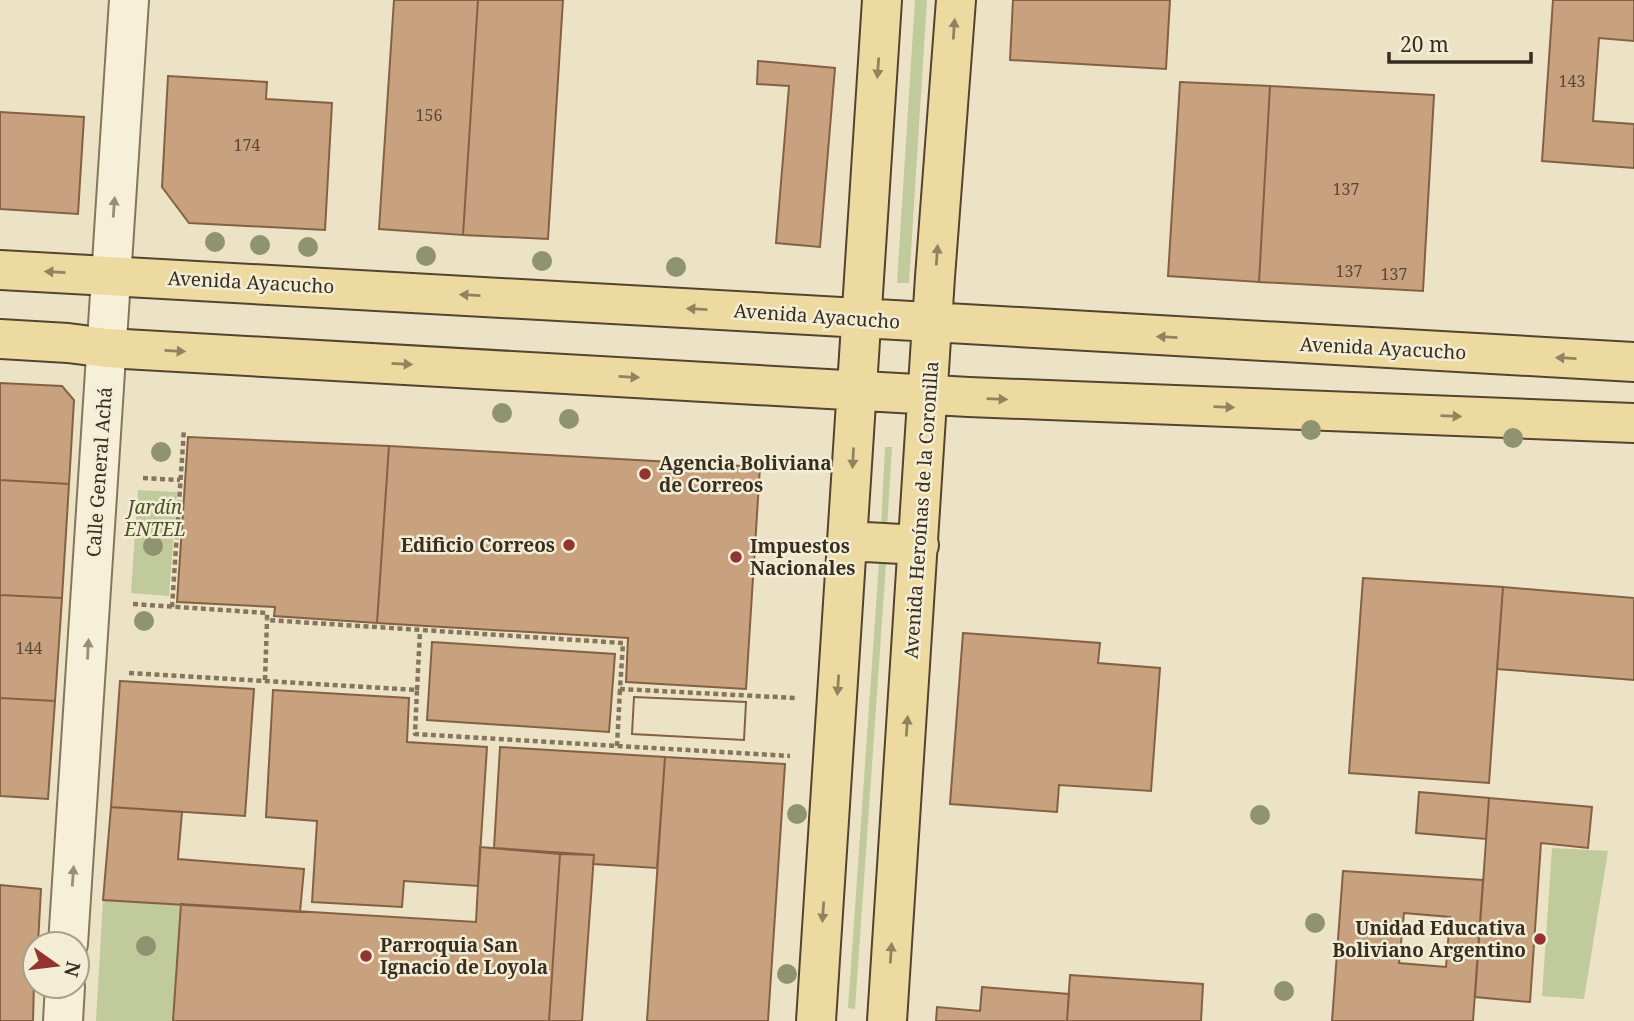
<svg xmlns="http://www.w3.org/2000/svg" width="1634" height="1021" viewBox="0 0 1634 1021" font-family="'Noto Serif',serif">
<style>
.green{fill:#c1ca9a}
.building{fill:#c8a17e;stroke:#846144;stroke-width:2;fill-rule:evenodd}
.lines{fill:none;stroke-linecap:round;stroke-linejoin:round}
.minor-casing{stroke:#86755d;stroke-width:42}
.primary-casing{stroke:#544330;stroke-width:42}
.path{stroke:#86755d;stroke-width:4.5;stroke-dasharray:5 3.5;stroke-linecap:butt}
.minor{stroke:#f7f0d9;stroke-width:38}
.primary{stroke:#eddaa0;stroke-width:38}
.tree{fill:#90936f}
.oneway{fill:#928360}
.oneway2{fill:#978e7c}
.poi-dot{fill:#923530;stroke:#f4edd5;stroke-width:2.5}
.labels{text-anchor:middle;stroke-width:5;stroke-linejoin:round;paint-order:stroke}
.number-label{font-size:16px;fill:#5b4938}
.street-label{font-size:19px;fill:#372c20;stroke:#f4edd5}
.poi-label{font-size:19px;font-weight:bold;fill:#372c20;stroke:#f4edd5;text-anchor:start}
.park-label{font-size:19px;font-style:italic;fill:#455227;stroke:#f4edd5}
</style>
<rect width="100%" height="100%" fill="#ece3c6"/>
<path class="green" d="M 915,0 L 927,0 L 909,283 L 897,283 Z
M 885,447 L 892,447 L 887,528 L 881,528 Z
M 138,490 L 177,492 L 169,596 L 131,593 Z
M 879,563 L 886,564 L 855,1009 L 848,1008 Z
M 1552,848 L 1608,851 L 1584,999 L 1542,996 Z
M 103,900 L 181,904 L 173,1021 L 96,1021 Z"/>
<path class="building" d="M 394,0 L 478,0 L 463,235 L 379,229 Z
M 478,0 L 563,0 L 548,239 L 463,235 Z
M 1013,0 L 1170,0 L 1166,69 L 1010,60 Z
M 1553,0 L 1634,0 L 1634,41 L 1599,38 L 1593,121 L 1634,124 L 1634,168 L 1542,161 Z
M 758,61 L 835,68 L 820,247 L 776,243 L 789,86 L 757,84 Z
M 168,76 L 267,82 L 266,99 L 332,103 L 325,230 L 189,223 L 162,187 Z
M 1180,82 L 1270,86 L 1259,282 L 1168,276 Z
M 1270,86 L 1434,95 L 1423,291 L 1259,282 Z
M 0,112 L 84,117 L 78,214 L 0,209 Z
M 0,383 L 62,386 L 74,400 L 69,484 L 0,480 Z
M 188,437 L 389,446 L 377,623 L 274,616 L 275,607 L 177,602 Z
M 389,446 L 760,467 L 746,689 L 626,682 L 628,638 L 377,623 Z
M 0,480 L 69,484 L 62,598 L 0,595 Z
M 1363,578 L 1503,587 L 1489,783 L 1349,773 Z
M 1503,587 L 1634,598 L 1634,680 L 1497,669 Z
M 0,595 L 62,598 L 55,701 L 0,698 Z
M 963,633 L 1100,643 L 1098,663 L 1160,668 L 1151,791 L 1059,785 L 1057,812 L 950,804 Z
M 432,642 L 615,654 L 609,732 L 427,720 Z
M 120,681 L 254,689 L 245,816 L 111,807 Z
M 273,690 L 409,698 L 407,742 L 487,747 L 478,886 L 404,881 L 402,907 L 312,902 L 317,821 L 266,817 Z
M 634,697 L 746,702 L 744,740 L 632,734 Z
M 634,697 L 746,702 L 744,740 L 632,734 Z
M 0,698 L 55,701 L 48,799 L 0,796 Z
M 500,747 L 665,757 L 657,868 L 593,864 L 594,855 L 494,848 Z
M 665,757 L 785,764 L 768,1021 L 647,1021 Z
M 1419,792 L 1489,798 L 1486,839 L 1416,833 Z
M 1489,798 L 1592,807 L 1588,848 L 1541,843 L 1530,1002 L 1475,997 Z
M 111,807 L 182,812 L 178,859 L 304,869 L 300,912 L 103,900 Z
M 480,847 L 560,854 L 549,1021 L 173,1021 L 181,904 L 476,922 Z
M 560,854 L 594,855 L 582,1021 L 549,1021 Z
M 1343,871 L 1483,880 L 1473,1021 L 1332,1021 ZM 1404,913 L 1450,917 L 1446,967 L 1399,963 Z
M 0,885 L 41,889 L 38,944 L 35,944 L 33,1021 L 0,1021 Z
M 1070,975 L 1203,984 L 1201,1021 L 1067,1021 Z
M 982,987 L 1069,994 L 1067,1021 L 936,1021 L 937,1007 L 980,1011 Z"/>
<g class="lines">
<defs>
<path id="minor" d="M 68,944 L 129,0
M 63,1021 L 65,986"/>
<path id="primary" d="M 0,270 C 545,298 1089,333 1634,362
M 0,339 L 68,343 L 107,348 L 969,397 L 1634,423
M 848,541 L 919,545
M 816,1021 L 882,0
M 887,1021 L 935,277 L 956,0"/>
</defs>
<use href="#minor" class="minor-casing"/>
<use href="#primary" class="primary-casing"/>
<path class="path" d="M 143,478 L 180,480
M 133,604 L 267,613 L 267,620 L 623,643 L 620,689 L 795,698
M 172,607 L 184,429
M 129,673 L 417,690 L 415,734 L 790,756
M 265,680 L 267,620
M 417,690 L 420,631
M 617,746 L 620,689"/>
<use href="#minor" class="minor"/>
<use href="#primary" class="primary"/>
</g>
<g class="tree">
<circle cx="215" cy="242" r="10"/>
<circle cx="260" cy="245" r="10"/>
<circle cx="308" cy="247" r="10"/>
<circle cx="426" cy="256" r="10"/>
<circle cx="542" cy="261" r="10"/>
<circle cx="676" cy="267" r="10"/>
<circle cx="502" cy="413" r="10"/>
<circle cx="569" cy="419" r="10"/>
<circle cx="1311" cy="430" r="10"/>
<circle cx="1513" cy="438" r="10"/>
<circle cx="161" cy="452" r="10"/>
<circle cx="153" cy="546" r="10"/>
<circle cx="144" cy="621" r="10"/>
<circle cx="797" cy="814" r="10"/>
<circle cx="1260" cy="815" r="10"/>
<circle cx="1315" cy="923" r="10"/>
<circle cx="146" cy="946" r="10"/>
<circle cx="787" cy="974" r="10"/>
<circle cx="1284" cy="991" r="10"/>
</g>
<defs><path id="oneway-solid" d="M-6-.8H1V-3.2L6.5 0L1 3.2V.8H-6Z" transform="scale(1.75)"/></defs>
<g class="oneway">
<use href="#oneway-solid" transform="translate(954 29) rotate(-86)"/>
<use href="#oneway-solid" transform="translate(878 68) rotate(94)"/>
<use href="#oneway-solid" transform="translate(937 255) rotate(-86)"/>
<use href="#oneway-solid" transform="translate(55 272) rotate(-177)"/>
<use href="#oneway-solid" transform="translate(470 295) rotate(-177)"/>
<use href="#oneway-solid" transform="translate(697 309) rotate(-177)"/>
<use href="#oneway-solid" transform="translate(1167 337) rotate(-177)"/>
<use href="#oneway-solid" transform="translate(175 351) rotate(3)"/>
<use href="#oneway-solid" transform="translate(1566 358) rotate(-177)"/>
<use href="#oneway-solid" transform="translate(402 364) rotate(3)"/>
<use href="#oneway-solid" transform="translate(629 377) rotate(3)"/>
<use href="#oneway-solid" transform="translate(997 399) rotate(2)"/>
<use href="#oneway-solid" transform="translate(1224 407) rotate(2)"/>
<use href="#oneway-solid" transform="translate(1451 416) rotate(2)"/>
<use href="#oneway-solid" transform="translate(853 458) rotate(93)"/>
<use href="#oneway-solid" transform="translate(838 685) rotate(94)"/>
<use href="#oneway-solid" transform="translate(907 726) rotate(-86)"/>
<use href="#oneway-solid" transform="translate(823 912) rotate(94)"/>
<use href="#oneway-solid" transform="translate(891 953) rotate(-86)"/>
</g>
<g class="oneway2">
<use href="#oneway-solid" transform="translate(114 207) rotate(-86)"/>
<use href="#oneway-solid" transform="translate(88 649) rotate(-87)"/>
<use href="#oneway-solid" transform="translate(73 876) rotate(-86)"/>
</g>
<g class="poi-dot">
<circle cx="645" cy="474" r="7"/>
<circle cx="569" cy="545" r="7"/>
<circle cx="736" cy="557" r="7"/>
<circle cx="1540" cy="939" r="7"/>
<circle cx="366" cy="956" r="7"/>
</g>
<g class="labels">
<g class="number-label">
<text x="1572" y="87">143</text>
<text x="429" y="121">156</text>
<text x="247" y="151">174</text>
<text x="1346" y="195">137</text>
<text x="1349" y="277">137</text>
<text x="1394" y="280">137</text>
<text x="29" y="654">144</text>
</g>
<g class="street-label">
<text transform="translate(251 282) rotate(3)" y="7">Avenida Ayacucho</text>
<text transform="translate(817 316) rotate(4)" y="7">Avenida Ayacucho</text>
<text transform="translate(1383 348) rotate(3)" y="7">Avenida Ayacucho</text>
<text transform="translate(99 472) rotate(-86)" y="7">Calle General Achá</text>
<text transform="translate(921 510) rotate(-86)" y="7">Avenida Heroínas de la Coronilla</text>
</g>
<g class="poi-label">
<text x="659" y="470">Agencia Boliviana<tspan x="659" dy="22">de Correos</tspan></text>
<text x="555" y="552" text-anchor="end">Edificio Correos</text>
<text x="750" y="553">Impuestos<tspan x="750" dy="22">Nacionales</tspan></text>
<text x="1526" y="935" text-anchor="end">Unidad Educativa<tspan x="1526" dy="22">Boliviano Argentino</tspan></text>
<text x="380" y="952">Parroquia San<tspan x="380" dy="22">Ignacio de Loyola</tspan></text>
</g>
<g class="park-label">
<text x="155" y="514">Jardín<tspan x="155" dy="22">ENTEL</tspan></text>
</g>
</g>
<g transform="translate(56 965) rotate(104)"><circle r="33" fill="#f4edd5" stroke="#a8a08d" stroke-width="2"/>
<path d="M0-5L12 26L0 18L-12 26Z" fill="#923530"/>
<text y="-10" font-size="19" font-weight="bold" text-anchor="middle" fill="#372c20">N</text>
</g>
<path d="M1389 52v10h142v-10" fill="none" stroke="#372c20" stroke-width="3.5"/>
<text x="1400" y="52" font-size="21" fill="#372c20" stroke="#f4edd5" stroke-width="5" paint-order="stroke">20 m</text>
</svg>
